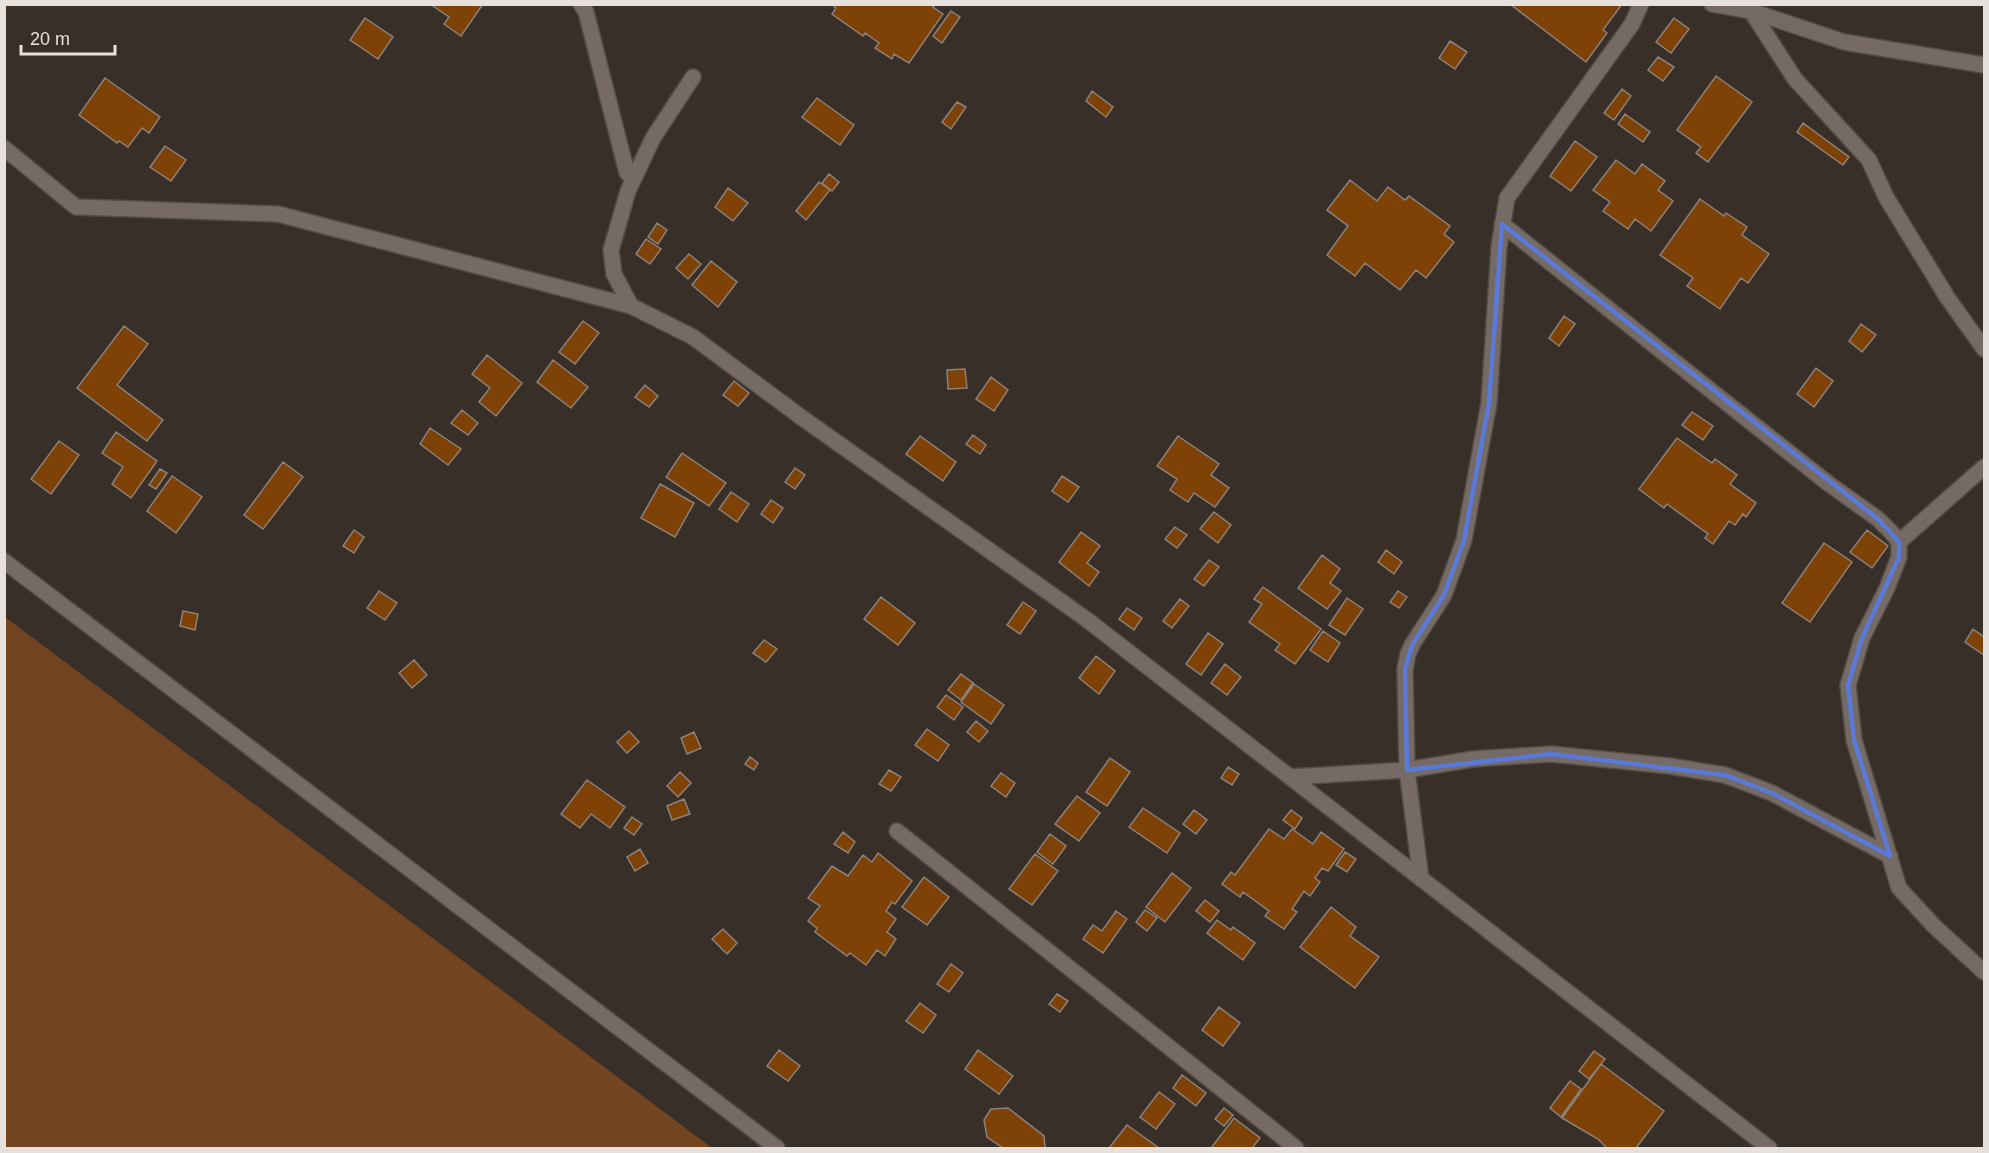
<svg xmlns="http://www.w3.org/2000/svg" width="1989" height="1153" viewBox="0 0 1989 1153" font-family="Arial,sans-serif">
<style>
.green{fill:#734420}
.building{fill:#7e4106;stroke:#8c827b;stroke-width:1.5}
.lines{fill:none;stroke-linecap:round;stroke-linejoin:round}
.street-casing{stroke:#534c46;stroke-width:18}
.street{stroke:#766b64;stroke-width:15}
.marked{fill:none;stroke:#5a7ada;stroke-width:4.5;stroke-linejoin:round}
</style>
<rect width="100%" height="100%" fill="#382f29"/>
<path class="green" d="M 5,617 L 712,1148 L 5,1148 Z"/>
<path class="building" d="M 430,4 L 483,4 L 461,36 L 444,24 L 449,17 Z
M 831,4 L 935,4 L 933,7 L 943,14 L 909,63 L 894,54 L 892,59 L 875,48 L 879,43 L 865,33 L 863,36 L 832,14 L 836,8 Z
M 1510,4 L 1622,4 L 1603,30 L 1607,33 L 1586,62 Z
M 951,11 L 960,17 L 942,43 L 933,36 Z
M 365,18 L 393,37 L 378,59 L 350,40 Z
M 1674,18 L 1689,29 L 1671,53 L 1656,42 Z
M 1450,41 L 1467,52 L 1455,69 L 1439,58 Z
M 1658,57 L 1674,67 L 1663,81 L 1648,70 Z
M 1716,76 L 1752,102 L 1708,162 L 1696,153 L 1701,147 L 1677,130 Z
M 105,78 L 160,117 L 149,133 L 142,128 L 128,147 L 119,141 L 117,143 L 79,115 Z
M 1622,89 L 1631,96 L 1614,120 L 1604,113 Z
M 1092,91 L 1113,107 L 1106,117 L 1086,101 Z
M 817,98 L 854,125 L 840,145 L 802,117 Z
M 957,102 L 966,107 L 951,129 L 942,122 Z
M 1625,114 L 1650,132 L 1643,142 L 1618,124 Z
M 1803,123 L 1849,157 L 1843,165 L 1797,132 Z
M 1575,141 L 1597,157 L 1571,191 L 1550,176 Z
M 165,146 L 186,160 L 171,181 L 150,167 Z
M 1616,160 L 1635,174 L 1642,164 L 1665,181 L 1658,190 L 1673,201 L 1651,231 L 1635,219 L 1628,229 L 1603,211 L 1610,202 L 1593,190 Z
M 829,174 L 839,182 L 832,191 L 822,183 Z
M 1350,180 L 1377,201 L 1388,187 L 1405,200 L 1409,196 L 1450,226 L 1444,234 L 1454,242 L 1426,278 L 1416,270 L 1400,290 L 1365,263 L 1355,276 L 1327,255 L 1348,226 L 1327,210 Z
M 819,182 L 830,190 L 806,220 L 796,211 Z
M 728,188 L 748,203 L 733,221 L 715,207 Z
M 1700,199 L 1724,216 L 1726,213 L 1747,227 L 1742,235 L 1769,254 L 1748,283 L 1741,278 L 1720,309 L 1687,286 L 1693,278 L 1660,255 Z
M 657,223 L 667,230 L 658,244 L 648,237 Z
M 646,239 L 661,249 L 650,264 L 636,254 Z
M 689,254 L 701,264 L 688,279 L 676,268 Z
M 711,261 L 737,282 L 718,307 L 692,285 Z
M 1564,316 L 1575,324 L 1559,346 L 1549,338 Z
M 583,321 L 599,333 L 575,364 L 559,352 Z
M 1861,324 L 1876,335 L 1862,352 L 1849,341 Z
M 124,326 L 148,344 L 117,385 L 163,420 L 147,441 L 77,388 Z
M 487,355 L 522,383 L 496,416 L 479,402 L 490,388 L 472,374 Z
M 553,360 L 588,387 L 571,408 L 537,382 Z
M 1816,368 L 1833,381 L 1814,407 L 1797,394 Z
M 965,369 L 967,388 L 948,389 L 947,370 Z
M 991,377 L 1008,390 L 994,411 L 976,399 Z
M 734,381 L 749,393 L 738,406 L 723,395 Z
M 645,385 L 658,396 L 649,407 L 635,397 Z
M 462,410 L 478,423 L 468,435 L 451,423 Z
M 1692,412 L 1713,426 L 1703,440 L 1682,425 Z
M 430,428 L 461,449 L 448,465 L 420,444 Z
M 116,432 L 157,461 L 131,498 L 112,484 L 123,467 L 102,453 Z
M 973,435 L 986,445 L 980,454 L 966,444 Z
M 920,436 L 956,462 L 943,481 L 906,454 Z
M 1178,436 L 1219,464 L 1211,475 L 1229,488 L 1215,507 L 1194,493 L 1188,502 L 1170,490 L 1177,479 L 1157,466 Z
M 1677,438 L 1712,463 L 1715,459 L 1737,475 L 1730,484 L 1756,503 L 1746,517 L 1743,514 L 1735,525 L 1729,521 L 1713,544 L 1705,538 L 1708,534 L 1667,504 L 1664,508 L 1639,489 Z
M 59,441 L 79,455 L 51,494 L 31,479 Z
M 682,453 L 726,483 L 709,506 L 666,477 Z
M 283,462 L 303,477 L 263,529 L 244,515 Z
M 795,468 L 805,475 L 795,489 L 785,482 Z
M 160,469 L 167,473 L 156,489 L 149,485 Z
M 172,476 L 202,497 L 176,533 L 147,511 Z
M 1062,476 L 1079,487 L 1068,502 L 1052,491 Z
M 660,484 L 694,503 L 675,537 L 641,518 Z
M 731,492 L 749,504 L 737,522 L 719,509 Z
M 771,500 L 783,508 L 773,523 L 761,514 Z
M 1214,512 L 1231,525 L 1218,543 L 1200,529 Z
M 1175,527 L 1187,535 L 1177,548 L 1165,539 Z
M 354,530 L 364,537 L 354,553 L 343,546 Z
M 1867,530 L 1888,546 L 1872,568 L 1850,552 Z
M 1081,532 L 1100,546 L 1087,563 L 1099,572 L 1089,586 L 1059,562 Z
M 1824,543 L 1852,562 L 1810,622 L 1782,603 Z
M 1386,550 L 1402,562 L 1394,574 L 1378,562 Z
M 1322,555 L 1340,569 L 1330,583 L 1341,591 L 1327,609 L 1298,588 Z
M 1209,560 L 1219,567 L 1204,586 L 1194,579 Z
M 1263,587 L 1321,629 L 1295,664 L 1275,650 L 1280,644 L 1249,622 L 1262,604 L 1254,599 Z
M 379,591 L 397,603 L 385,620 L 367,608 Z
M 1398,591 L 1407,597 L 1399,608 L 1390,602 Z
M 881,597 L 915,623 L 898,645 L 864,619 Z
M 1347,598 L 1363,609 L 1345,635 L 1329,625 Z
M 1180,599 L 1189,606 L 1172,628 L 1163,621 Z
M 1023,602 L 1036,611 L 1020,634 L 1007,625 Z
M 1127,608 L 1142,618 L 1134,630 L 1119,619 Z
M 183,611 L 198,614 L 195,630 L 180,626 Z
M 1973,629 L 1984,637 L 1984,655 L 1965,642 Z
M 1323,631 L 1340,643 L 1328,662 L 1310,650 Z
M 1208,633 L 1223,644 L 1201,675 L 1186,664 Z
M 764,640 L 777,649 L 766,662 L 753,653 Z
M 1096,656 L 1115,671 L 1099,694 L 1079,678 Z
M 414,660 L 427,675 L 412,688 L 399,673 Z
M 1225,664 L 1241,677 L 1227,695 L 1211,683 Z
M 961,674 L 973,683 L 961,700 L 948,690 Z
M 974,684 L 1004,705 L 991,724 L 961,702 Z
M 946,695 L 963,707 L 954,720 L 937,707 Z
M 976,721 L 988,731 L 979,742 L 967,732 Z
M 927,729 L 949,745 L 938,761 L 915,745 Z
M 629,731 L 639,742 L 627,753 L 617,742 Z
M 694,732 L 701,748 L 687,754 L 681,738 Z
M 750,757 L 758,763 L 754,770 L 745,764 Z
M 1110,758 L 1130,772 L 1107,806 L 1086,792 Z
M 1228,767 L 1239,774 L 1232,785 L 1221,778 Z
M 889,770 L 901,777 L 891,791 L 879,784 Z
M 680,772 L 691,783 L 678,797 L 667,786 Z
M 1001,773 L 1015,783 L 1006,797 L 991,786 Z
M 587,780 L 625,807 L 610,828 L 591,814 L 580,828 L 561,814 Z
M 1077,796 L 1100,813 L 1079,841 L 1055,824 Z
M 684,799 L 690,814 L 672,820 L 667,806 Z
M 1143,808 L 1180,833 L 1167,853 L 1129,827 Z
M 1194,810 L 1207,820 L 1196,834 L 1183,824 Z
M 1291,810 L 1302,818 L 1295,829 L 1283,820 Z
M 632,817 L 642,824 L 634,835 L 624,828 Z
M 1269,829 L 1284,839 L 1292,829 L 1313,844 L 1321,832 L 1344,849 L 1328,871 L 1322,868 L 1315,878 L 1320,882 L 1310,896 L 1304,891 L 1292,909 L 1297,912 L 1284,929 L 1265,916 L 1269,911 L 1243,892 L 1240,897 L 1222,884 L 1231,872 L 1235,875 Z
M 843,832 L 855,842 L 848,853 L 834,844 Z
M 1050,834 L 1066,846 L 1053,864 L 1037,852 Z
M 640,849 L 648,863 L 635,871 L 627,857 Z
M 1345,852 L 1356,859 L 1347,872 L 1336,865 Z
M 878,853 L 912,881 L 895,904 L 892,902 L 886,911 L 896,919 L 887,932 L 896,939 L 885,956 L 877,950 L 866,965 L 850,953 L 847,956 L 815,932 L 817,928 L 808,921 L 820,906 L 808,898 L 832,866 L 848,876 L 863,855 L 872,862 Z
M 1035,854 L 1058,871 L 1032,905 L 1009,889 Z
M 1172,873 L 1191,888 L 1165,922 L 1146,907 Z
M 924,877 L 949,897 L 927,925 L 902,907 Z
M 1205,900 L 1219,911 L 1210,922 L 1196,911 Z
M 1331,907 L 1356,927 L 1350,936 L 1379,957 L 1355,988 L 1300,947 Z
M 1145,910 L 1157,918 L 1147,931 L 1136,922 Z
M 1116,911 L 1127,919 L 1103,953 L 1083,939 L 1093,925 L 1102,931 Z
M 1217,920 L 1231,930 L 1233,927 L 1255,943 L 1243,960 L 1207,933 Z
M 723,929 L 737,943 L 727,954 L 712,939 Z
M 951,964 L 963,973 L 949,992 L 937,984 Z
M 1057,994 L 1068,1001 L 1060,1012 L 1049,1004 Z
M 920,1003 L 936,1015 L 923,1033 L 906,1021 Z
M 1219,1007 L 1240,1023 L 1223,1046 L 1202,1030 Z
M 779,1050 L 800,1066 L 788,1081 L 767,1066 Z
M 978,1050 L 1013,1076 L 999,1094 L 965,1069 Z
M 1594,1051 L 1605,1059 L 1589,1079 L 1579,1071 Z
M 1601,1064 L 1664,1111 L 1636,1148 L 1607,1148 L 1598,1139 L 1562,1118 Z
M 1182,1075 L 1206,1093 L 1196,1106 L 1173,1088 Z
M 1570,1081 L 1581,1089 L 1561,1117 L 1550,1108 Z
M 1159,1092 L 1175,1104 L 1156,1129 L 1140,1117 Z
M 1008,1108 L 1044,1136 L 1045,1148 L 1003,1148 L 987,1137 L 984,1120 L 991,1109 Z
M 1224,1108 L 1233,1115 L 1224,1126 L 1215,1119 Z
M 1234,1118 L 1260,1138 L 1252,1148 L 1211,1148 Z
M 1127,1125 L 1159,1148 L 1109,1148 Z"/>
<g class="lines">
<defs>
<path id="street" d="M 581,4 L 586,12 L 627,173
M 1712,4 L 1751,11 L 1844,42 L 1984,65
M 1745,4 L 1751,11 L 1795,79 L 1869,160 L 1886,197 L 1947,297 L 1984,349
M 4,148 L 76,207 L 278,214 L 631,306 L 693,337 L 801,417 L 1086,619 L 1769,1148
M 1502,224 L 1714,393 L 1829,484 L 1878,519 L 1892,533 L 1899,542 L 1899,557 L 1887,588 L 1862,638 L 1848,685 L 1854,740 L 1899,888 L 1934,926 L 1984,972
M 631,306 L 614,274 L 611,250 L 628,191 L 653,138 L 693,77
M 1899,542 L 1984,467
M 4,561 L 777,1148
M 1290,777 L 1407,770 L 1473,759 L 1551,754 L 1670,766 L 1725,775 L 1772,793 L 1890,856
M 897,831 L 1296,1148
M 1421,879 L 1407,770 L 1405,669 L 1408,654 L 1412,645 L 1444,595 L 1464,540 L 1489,403 L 1499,247 L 1507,198 L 1632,24 L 1641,4"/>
</defs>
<use href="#street" class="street-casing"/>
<use href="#street" class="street"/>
</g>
<path class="marked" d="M 1502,224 L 1878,519 L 1899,542 L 1899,557 L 1862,638 L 1848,685 L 1854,740 L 1890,856 L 1772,793 L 1725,775 L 1551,754 L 1407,770 L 1405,669 L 1412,645 L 1444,595 L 1464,540 L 1489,403 Z"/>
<rect width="1989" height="1153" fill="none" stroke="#e7e1dd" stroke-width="12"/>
<path d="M21 45v9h94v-9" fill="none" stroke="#e7e1dd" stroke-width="3"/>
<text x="30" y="45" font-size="18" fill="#e7e1dd" stroke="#382f29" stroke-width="4.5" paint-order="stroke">20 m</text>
</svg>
